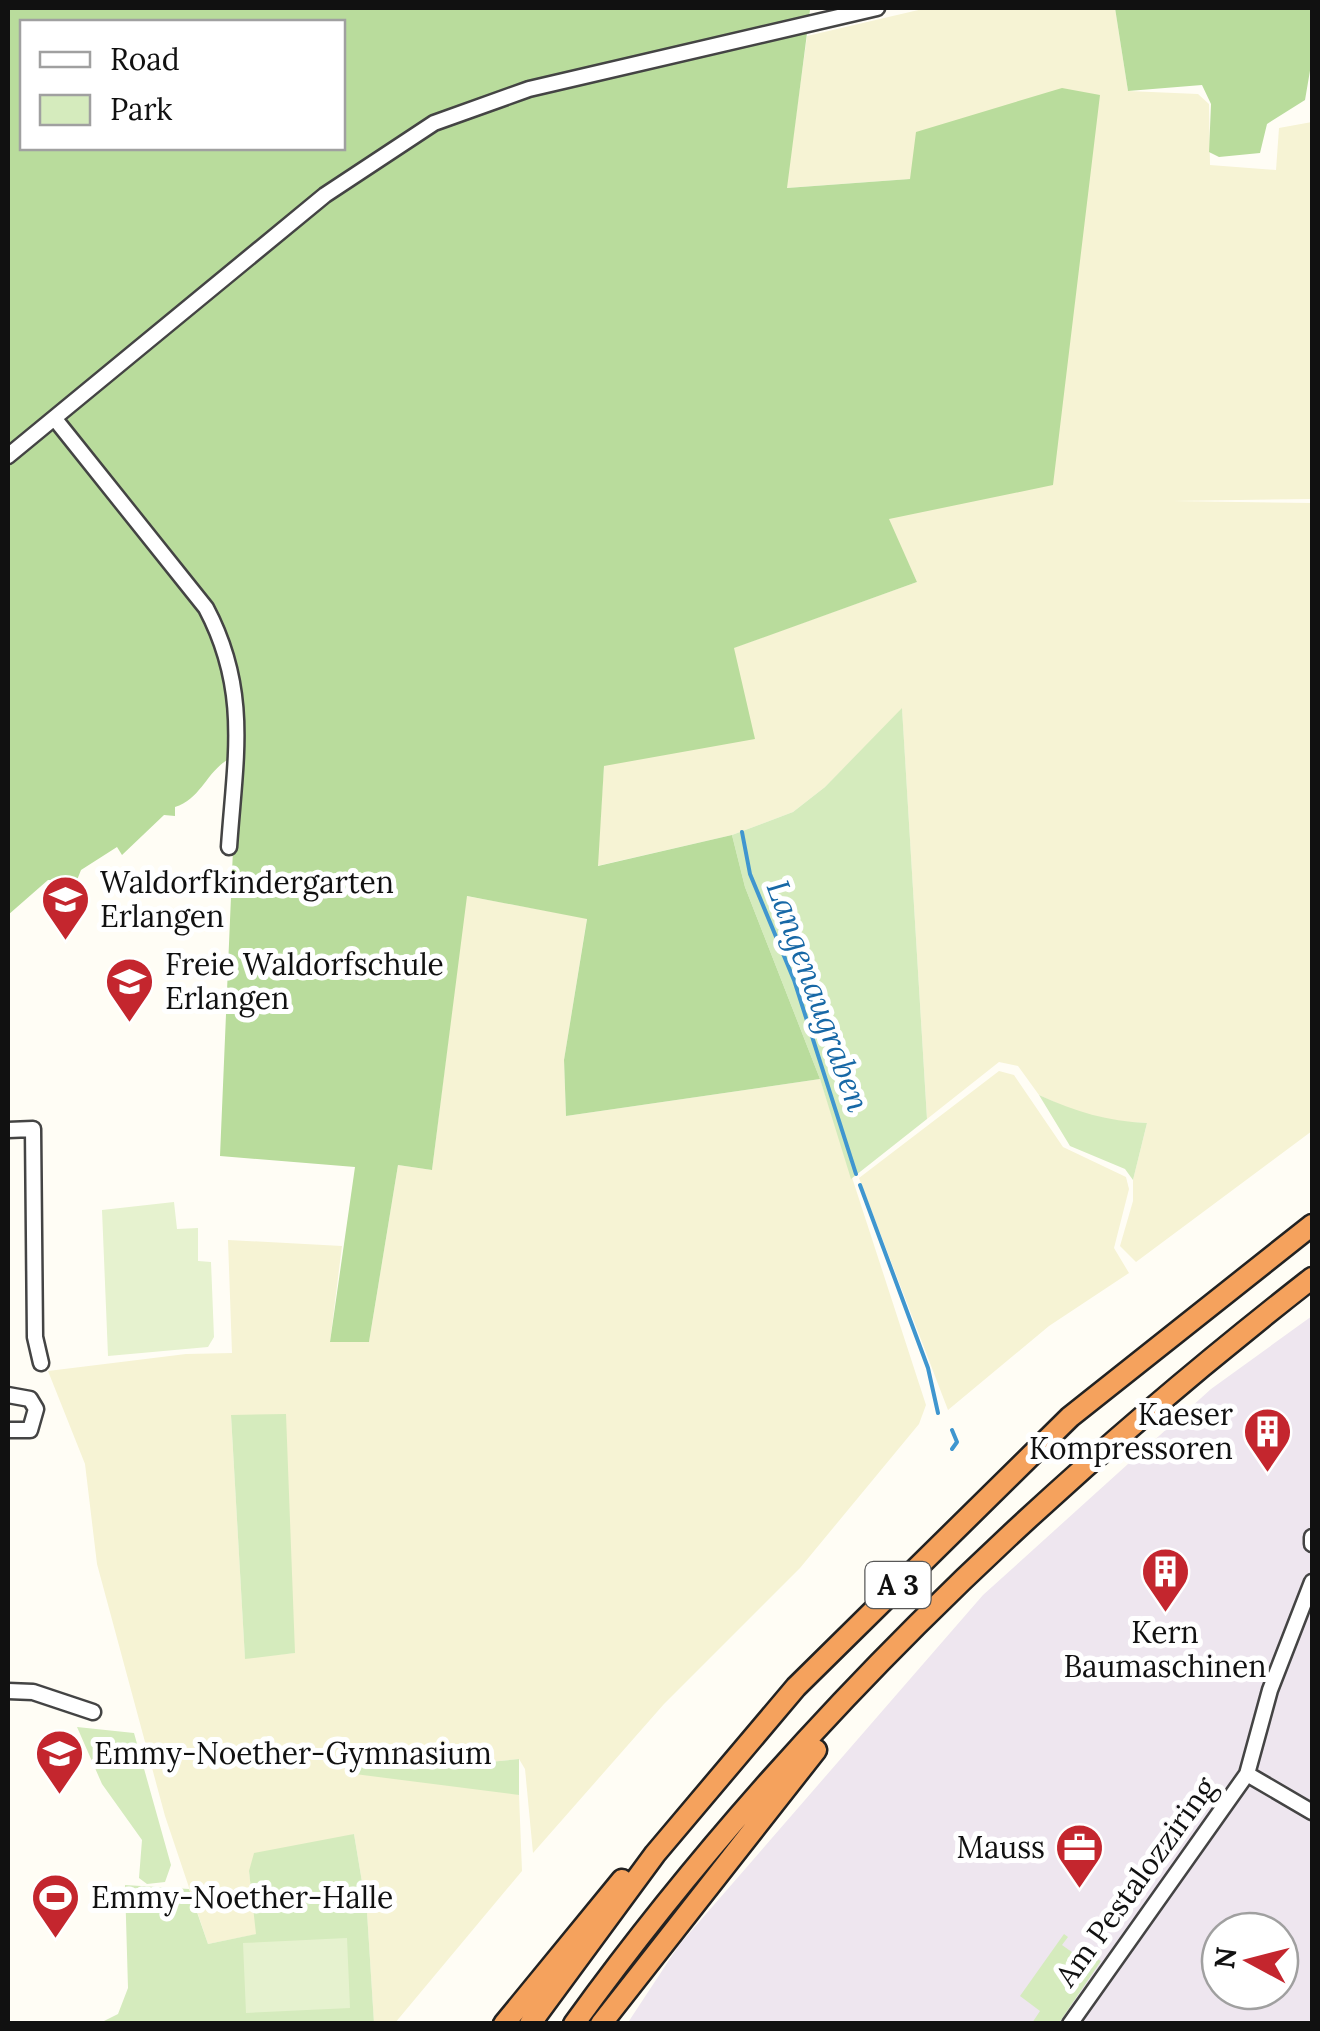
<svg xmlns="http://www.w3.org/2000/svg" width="1320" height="2031" viewBox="0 0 1320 2031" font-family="Lora,serif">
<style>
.industrial{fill:#eee6ef;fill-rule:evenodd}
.farmland{fill:#f6f3d4;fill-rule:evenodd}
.green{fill:#d5ebbd}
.forest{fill:#b9dc9c;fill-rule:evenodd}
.pitch{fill:#e6f2cf}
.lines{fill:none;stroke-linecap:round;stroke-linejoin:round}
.stream{stroke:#3f96cf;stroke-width:4}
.minor-casing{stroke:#444;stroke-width:19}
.highway-casing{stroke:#222;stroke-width:25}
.minor{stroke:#fff;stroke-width:14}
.highway{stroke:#f5a25d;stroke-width:20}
.labels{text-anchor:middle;stroke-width:10;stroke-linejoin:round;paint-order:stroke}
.shield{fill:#fff;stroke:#585858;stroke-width:2.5}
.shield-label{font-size:28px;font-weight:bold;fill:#111}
.poi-label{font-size:30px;fill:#111;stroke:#fff;text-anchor:start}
.street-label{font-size:30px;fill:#111;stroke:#fff}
.water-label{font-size:32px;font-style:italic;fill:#1768a6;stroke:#fff}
</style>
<rect width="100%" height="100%" fill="#fffdf5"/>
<path class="industrial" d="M 1312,1316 L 1312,2023 L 627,2024 L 679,1945 L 983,1595 L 1211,1389 ZM 1220,1931 L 1280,1931 L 1280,1991 L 1220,1991 Z"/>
<path class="farmland" d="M 927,8 L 1115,8 L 1128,91 L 1198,94 L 1209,104 L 1210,165 L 1276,170 L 1279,128 L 1312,122 L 1312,499 L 1173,501 L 1312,503 L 1312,1131 L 1136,1262 L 1120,1246 L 1133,1201 L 1133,1180 L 1147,1123 L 1111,1121 L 1078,1113 L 1039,1095 L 1018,1066 L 999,1062 L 927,1119 L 902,709 L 825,787 L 793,812 L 732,835 L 597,866 L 604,766 L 733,648 L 917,582 L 888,519 L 910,179 L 786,188 L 807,36 Z
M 466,896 L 587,918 L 564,1060 L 566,1116 L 820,1079 L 926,1405 L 919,1424 L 800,1568 L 664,1704 L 533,1853 L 525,1769 L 519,1759 L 439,1767 L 519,1795 L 522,1871 L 395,2023 L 374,2024 L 367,1912 L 354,1834 L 249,1871 L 257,1934 L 208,1944 L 165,1816 L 97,1564 L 85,1464 L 48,1371 L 186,1354 L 232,1353 L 228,1240 L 342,1246 L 330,1342 L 369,1342 L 398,1165 L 432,1170 ZM 231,1415 L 294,1653 L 245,1658 Z
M 999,1071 L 1014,1075 L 1063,1147 L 1126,1177 L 1129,1189 L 1114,1248 L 1129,1273 L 1049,1326 L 948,1410 L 859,1178 Z"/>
<path class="green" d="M 902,708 L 927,1119 L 851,1179 L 820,1079 L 745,887 L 732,835 L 793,812 L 825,787 Z
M 1039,1095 C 1076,1112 1107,1121 1147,1123 L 1133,1180 L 1125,1169 L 1070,1146 Z
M 286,1414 L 295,1653 L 245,1659 L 231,1415 Z
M 77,1727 L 134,1733 L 171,1865 L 165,1882 L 147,1884 L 139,1878 L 142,1840 L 102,1784 Z
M 519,1759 L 519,1795 L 347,1773 L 345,1762 L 439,1767 Z
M 354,1834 L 367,1912 L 374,2023 L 98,2024 L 118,2014 L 128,1988 L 125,1885 L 189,1889 L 208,1944 L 256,1934 L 249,1871 L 254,1853 Z
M 1064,1934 L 1068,1937 L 1062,1945 L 1090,1965 L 1096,1958 L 1101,1961 L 1059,2023 L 1032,2023 L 1040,2011 L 1020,1996 Z"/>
<path class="forest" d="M 8,8 L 820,8 L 810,10 L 787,188 L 910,179 L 916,132 L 1062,88 L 1100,95 L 1053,485 L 889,519 L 917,582 L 734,648 L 755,739 L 604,766 L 598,866 L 732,835 L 745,887 L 820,1079 L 566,1116 L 564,1060 L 587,919 L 467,896 L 432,1170 L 398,1165 L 369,1342 L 330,1342 L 355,1167 L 220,1156 L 237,755 C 207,766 204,798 175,807 L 175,816 L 164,815 L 122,855 L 117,847 L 81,870 L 77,880 L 48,880 L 8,915 ZM 22,22 L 342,22 L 342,148 L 22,148 Z
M 1115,8 L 1312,8 L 1312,59 L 1305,100 L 1267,124 L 1260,153 L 1219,157 L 1209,152 L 1211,104 L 1202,85 L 1128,91 Z"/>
<path class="pitch" d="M 174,1202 L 177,1229 L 198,1228 L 198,1261 L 211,1262 L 214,1337 L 208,1347 L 108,1356 L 102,1210 Z
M 347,1938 L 350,2008 L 246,2013 L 243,1943 Z"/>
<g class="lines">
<path class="stream" d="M 742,832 L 750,874 L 794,980 L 856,1174
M 860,1185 L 928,1368 L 938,1413
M 952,1430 L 957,1442 L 952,1449"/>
<defs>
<path id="minor" d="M 55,419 L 206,608 C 250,691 235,758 229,847
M 8,456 L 325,195 L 434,123 L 529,89 L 877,8
M 8,1130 L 33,1129 L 35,1337 L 41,1363
M 8,1395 L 30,1399 L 36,1409 L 30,1430 L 8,1430
M 1312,1537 L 1312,1544
M 1312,1582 L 1270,1690 L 1247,1774 L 1312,1812
M 8,1691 L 33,1692 L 93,1712
M 1070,2024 L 1247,1774"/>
<path id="highway" d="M 504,2024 L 622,1880
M 530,2024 L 655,1854 L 796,1687 L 1070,1417 L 1312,1225
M 574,2024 C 781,1738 1036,1494 1312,1278
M 601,2024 L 816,1750"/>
</defs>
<use href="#minor" class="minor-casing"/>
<use href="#highway" class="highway-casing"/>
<use href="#minor" class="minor"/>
<use href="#highway" class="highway"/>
</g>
<defs>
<symbol id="school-pin" viewBox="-11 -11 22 30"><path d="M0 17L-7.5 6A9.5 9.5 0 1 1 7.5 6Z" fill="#c4262e" stroke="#fff"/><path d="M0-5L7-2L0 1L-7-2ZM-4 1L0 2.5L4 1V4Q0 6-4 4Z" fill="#fff"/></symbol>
<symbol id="building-pin" viewBox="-11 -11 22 30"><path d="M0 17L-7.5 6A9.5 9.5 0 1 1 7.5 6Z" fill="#c4262e" stroke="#fff"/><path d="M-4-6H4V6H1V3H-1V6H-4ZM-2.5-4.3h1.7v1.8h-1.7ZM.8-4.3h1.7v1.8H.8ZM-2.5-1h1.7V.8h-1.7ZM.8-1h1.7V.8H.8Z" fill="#fff"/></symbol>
<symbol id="office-pin" viewBox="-11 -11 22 30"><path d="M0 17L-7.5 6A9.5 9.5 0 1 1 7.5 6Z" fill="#c4262e" stroke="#fff"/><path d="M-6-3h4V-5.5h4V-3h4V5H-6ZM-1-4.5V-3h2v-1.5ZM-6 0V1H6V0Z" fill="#fff"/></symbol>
<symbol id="stadium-pin" viewBox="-11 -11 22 30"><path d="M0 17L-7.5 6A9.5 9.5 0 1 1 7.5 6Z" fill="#c4262e" stroke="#fff"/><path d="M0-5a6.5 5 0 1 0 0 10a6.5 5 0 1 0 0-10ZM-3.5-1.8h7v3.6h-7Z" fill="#fff"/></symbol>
</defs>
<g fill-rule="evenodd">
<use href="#school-pin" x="38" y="872" width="55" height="75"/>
<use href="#school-pin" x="102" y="954" width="55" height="75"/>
<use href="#building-pin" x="1240" y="1404" width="55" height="75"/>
<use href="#building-pin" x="1138" y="1544" width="55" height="75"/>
<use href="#school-pin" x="32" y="1726" width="55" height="75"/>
<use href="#office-pin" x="1052" y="1820" width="55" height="75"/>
<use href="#stadium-pin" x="28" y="1870" width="55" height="75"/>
</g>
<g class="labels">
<rect class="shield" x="865.5" y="1562" width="65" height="46" rx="8"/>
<g class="shield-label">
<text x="898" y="1595">A 3</text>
</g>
<g class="poi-label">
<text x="100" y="893">Waldorfkindergarten<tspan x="100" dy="34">Erlangen</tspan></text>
<text x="165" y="975">Freie Waldorfschule<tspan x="165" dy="34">Erlangen</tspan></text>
<text x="1233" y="1425" text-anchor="end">Kaeser<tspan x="1233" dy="34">Kompressoren</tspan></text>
<text x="1165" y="1643" text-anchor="middle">Kern<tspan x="1165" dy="34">Baumaschinen</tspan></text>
<text x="94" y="1764">Emmy-Noether-Gymnasium</text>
<text x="1045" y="1858" text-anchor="end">Mauss</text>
<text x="91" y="1908">Emmy-Noether-Halle</text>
</g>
<g class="street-label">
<text transform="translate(1136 1882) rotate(-54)" y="10">Am Pestalozziring</text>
</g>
<g class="water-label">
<text transform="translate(818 996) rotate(70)" y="11">Langenaugraben</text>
</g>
</g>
<rect width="1320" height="2031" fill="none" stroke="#111111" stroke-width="20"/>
<rect x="20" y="20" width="325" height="130" fill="#ffffff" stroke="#a0a0a0" stroke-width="2.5"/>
<rect x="40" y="52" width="50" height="15" fill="#ffffff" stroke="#a0a0a0" stroke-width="2.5"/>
<text x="110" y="70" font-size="30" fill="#111111">Road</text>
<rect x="40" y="95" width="50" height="30" fill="#d5ebbd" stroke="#a0a0a0" stroke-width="2.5"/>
<text x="110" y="120" font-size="30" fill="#111111">Park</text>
<g transform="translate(1250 1961) rotate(277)"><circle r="48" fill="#ffffff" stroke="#a0a0a0" stroke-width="2.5"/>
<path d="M0-8L18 38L0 25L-18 38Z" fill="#c4262e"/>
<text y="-15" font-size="28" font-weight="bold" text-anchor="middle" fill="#111111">N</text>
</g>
</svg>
